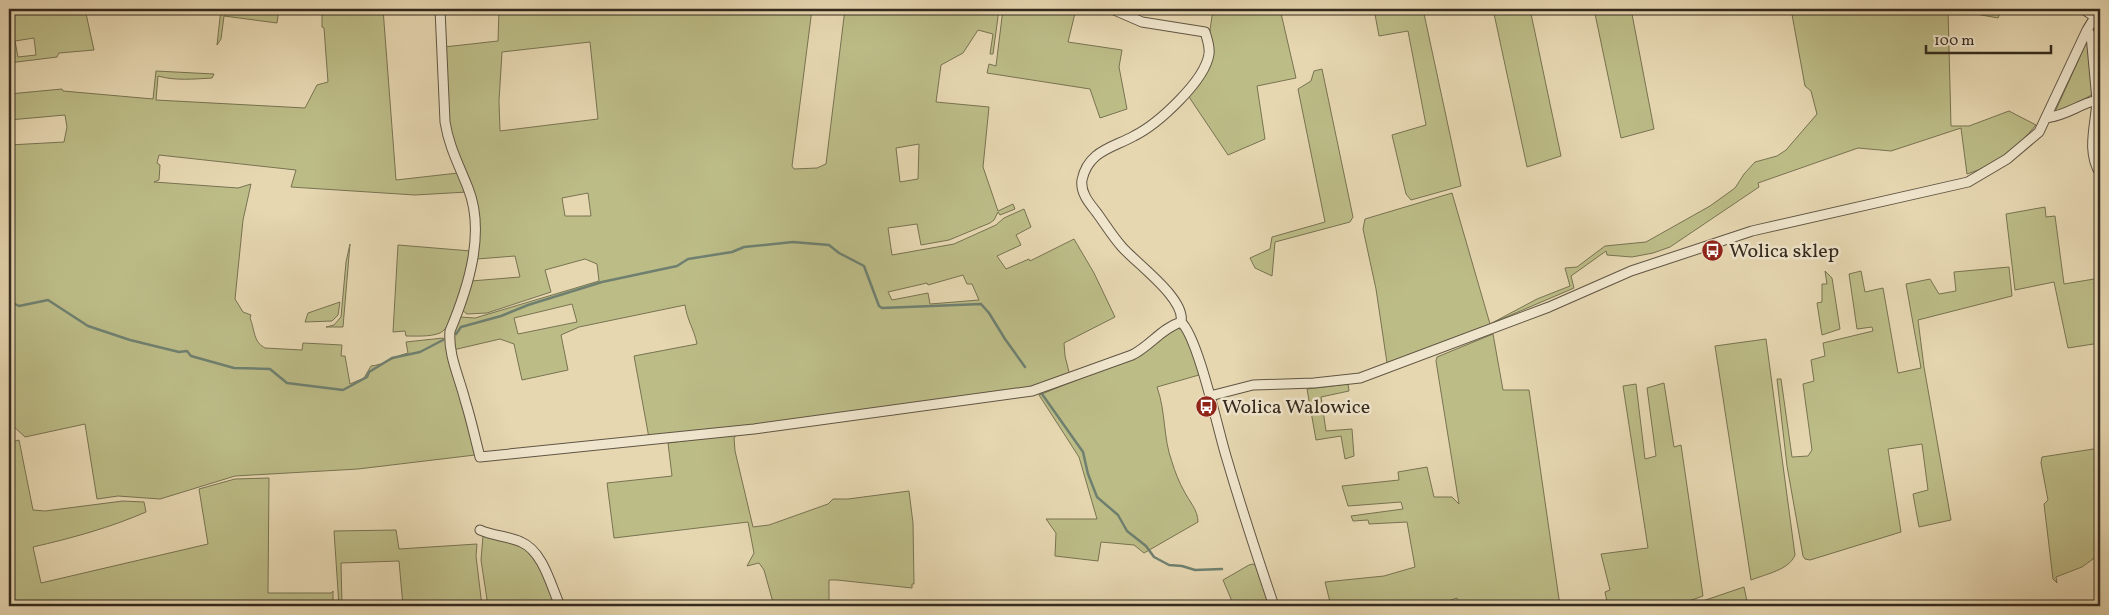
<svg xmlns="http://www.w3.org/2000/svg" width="2109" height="615" viewBox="0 0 2109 615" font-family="Vollkorn,serif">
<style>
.green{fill:#bcbc87;stroke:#787352;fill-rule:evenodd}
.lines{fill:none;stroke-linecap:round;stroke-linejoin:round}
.stream{stroke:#6f8070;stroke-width:2.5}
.minor-casing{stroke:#605543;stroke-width:11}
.minor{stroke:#efe5cc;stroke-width:9}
.labels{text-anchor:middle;stroke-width:5;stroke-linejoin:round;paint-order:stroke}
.poi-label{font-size:20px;fill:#342a1e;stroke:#efe5cc;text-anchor:start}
</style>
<rect width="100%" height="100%" fill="#e6d7b1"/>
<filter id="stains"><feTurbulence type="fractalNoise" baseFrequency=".004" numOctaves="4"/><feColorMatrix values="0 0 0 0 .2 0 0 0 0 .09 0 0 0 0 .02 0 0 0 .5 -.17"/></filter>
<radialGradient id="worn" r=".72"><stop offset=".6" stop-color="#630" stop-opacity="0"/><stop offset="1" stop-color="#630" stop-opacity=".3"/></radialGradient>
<path class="green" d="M 36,9 L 85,9 L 94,50 L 59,53 L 57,57 L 9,63 L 9,57 L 13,56 L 9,13 ZM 34,38 L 36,55 L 18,57 L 15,41 Z
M 221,9 L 279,9 L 277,23 L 224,16 L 221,39 L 217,45 Z
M 322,9 L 324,9 L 324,13 L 327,12 L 328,9 L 383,9 L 396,180 L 458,173 L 467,192 L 415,195 L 291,187 L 296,170 L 159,155 L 157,163 L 160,165 L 159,180 L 154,182 L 238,188 L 251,184 L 243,220 L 235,299 L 243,312 L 251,315 L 250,318 C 255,330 253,342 265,348 L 302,350 L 303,343 L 342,345 L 341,356 L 345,356 L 350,384 L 364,378 L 371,366 C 384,365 395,356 408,353 L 406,342 L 443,338 L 446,340 L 462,394 L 475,455 L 358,469 L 235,476 L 160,499 L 118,496 L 97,499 L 85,424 L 25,437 L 9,422 L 9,145 L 64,142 L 67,127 L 65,115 L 9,120 L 9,94 L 62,89 L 63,91 L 153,99 L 156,71 L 214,74 L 212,78 C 194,79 175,81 158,76 L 156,100 L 305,108 L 317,85 L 328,82 L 324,28 L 322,27 Z
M 499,9 L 812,9 L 792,166 L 794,169 L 817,168 L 826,164 L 845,9 L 999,9 L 993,54 L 990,54 L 993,34 L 978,30 L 963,53 L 941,65 L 936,102 L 989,107 L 983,167 L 998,211 L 1013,204 L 1015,209 L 1000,215 L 998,212 L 994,220 L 990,223 L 949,240 L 921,245 L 917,224 L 888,228 L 892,255 L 954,244 L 996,225 L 1004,218 L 1024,209 L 1031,227 L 1016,235 L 1021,245 L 997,256 L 1006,269 L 1029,259 L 1030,261 L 1074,239 L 1094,273 L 1115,317 L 1064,343 L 1065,356 L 1070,376 L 1033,388 L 720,431 L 649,438 L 634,356 L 697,344 C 694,329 687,320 685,305 L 579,327 L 561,335 L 568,370 L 522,380 L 514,344 L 500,339 L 453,350 L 454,332 L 460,317 L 475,318 L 599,281 L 597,264 L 585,259 L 545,270 L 551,292 L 487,313 L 467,314 L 462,310 L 471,281 L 520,277 L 515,256 L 477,259 L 479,229 L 467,178 L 449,128 L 444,47 L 498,41 ZM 590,42 L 598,119 L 500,131 L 499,101 L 502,52 ZM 919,144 L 918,179 L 900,182 L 896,148 ZM 588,193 L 591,216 L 565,216 L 562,198 ZM 963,275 L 967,284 L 972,284 L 979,300 L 930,304 L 928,293 L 892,300 L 888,292 L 927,283 L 928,285 ZM 572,304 L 577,322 L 518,334 L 514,318 Z
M 1003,9 L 1076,9 L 1068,42 L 1122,50 L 1119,67 L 1127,109 L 1100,118 L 1090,89 L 987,73 L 989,64 L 996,66 Z
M 1216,9 L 1280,9 L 1296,78 L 1257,86 L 1265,139 L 1228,155 L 1187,94 L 1211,44 L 1210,30 L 1212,16 Z
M 1374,9 L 1423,9 L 1461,186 L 1411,200 L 1406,194 L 1392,135 L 1426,125 L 1408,31 L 1379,36 Z
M 1493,9 L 1530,9 L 1561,156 L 1527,167 Z
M 1594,9 L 1631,9 L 1654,129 L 1621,138 Z
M 1791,9 L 2002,9 L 1998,18 L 1948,9 L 1951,126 L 1969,126 L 2009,111 L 2036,125 C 2017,148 1996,165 1967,174 L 1961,128 L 1891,151 L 1858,148 L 1758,183 L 1759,187 L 1670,247 L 1653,253 L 1632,257 L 1607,255 L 1606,251 L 1571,276 L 1574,288 L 1490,324 L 1387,363 L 1376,289 L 1363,229 L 1365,219 L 1452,193 L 1490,324 L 1537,299 L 1570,286 L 1565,268 L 1577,267 L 1605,246 L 1646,242 L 1710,206 L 1735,188 L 1744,174 L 1755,162 L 1777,156 L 1786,150 L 1817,114 L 1811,91 L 1805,86 Z
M 2088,34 L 2093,94 L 2067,109 L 2055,112 L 2083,50 Z
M 1322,69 L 1353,217 L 1350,222 L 1275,242 L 1272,276 L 1255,268 L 1250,258 L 1270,249 L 1272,237 L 1325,222 L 1298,89 L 1311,81 L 1314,71 Z
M 2045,207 L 2046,217 L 2055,216 L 2064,284 L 2100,278 L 2100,343 L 2068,348 L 2054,282 L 2015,290 L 2006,214 Z
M 350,244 L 343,327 L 326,327 L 334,325 L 341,317 L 346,262 Z
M 398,245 L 471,251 C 467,267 456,326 440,333 C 430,337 416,336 406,336 L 405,331 L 393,332 Z
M 2009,267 L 2012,296 L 1918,320 L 1924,367 L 1951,520 L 1919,527 L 1913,494 L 1928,490 L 1922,444 L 1888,449 L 1901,532 L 1810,560 L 1805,559 L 1803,556 L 1787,466 L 1777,379 L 1781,379 L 1792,457 L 1808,456 L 1812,450 L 1803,384 L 1814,381 L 1811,360 L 1825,356 L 1823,343 L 1873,331 L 1872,327 L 1857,329 L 1849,274 L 1861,271 L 1865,292 L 1883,288 L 1898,373 L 1921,368 L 1906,284 L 1930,279 L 1939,294 L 1956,291 L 1954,272 Z
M 1825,271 L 1832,278 L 1840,329 L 1822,335 L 1817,303 L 1822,302 L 1822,284 L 1827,284 Z
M 340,302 L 338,315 L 332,321 L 305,322 L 308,313 Z
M 1178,328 C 1192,334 1195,362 1199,375 L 1157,387 C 1166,412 1163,438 1172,462 C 1175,472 1179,482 1184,491 C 1189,501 1198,510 1198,522 L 1144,553 L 1134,545 L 1101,542 L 1098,561 L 1055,556 L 1056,533 L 1046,519 L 1097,519 L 1079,457 L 1039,395 L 1142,354 L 1166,333 Z
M 1493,334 L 1503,390 L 1529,390 L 1560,606 L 1458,606 L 1457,598 L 1434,606 L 1331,606 L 1325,582 L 1384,576 L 1415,567 L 1407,522 L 1369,524 L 1368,520 L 1353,521 L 1351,516 L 1403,509 L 1401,502 L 1348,506 L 1342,486 L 1399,480 L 1398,472 L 1427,467 L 1434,497 L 1452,497 L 1459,504 L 1436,361 L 1437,357 Z
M 1766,339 L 1795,555 C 1789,570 1766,574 1751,580 L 1715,346 Z
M 1664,383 L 1674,447 L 1681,445 L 1703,596 L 1675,606 L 1608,606 L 1605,592 L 1610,590 L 1601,554 L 1648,548 L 1623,386 L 1636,384 L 1645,459 L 1656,456 L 1647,388 Z
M 1348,384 L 1349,391 L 1321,397 L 1326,431 L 1352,429 L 1354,456 L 1345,459 L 1341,436 L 1316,440 L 1307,389 Z
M 737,434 L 734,438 L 735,451 L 753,527 L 769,525 L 828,504 L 833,499 L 848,499 L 909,491 L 913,523 L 914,584 L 912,584 L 912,588 L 837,580 L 829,580 L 829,606 L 774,606 L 764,570 L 759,563 L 747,566 L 754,553 L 748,522 L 614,538 L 607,483 L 672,476 L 668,443 Z
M 19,440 L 33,510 L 45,511 L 123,501 L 144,502 L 146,512 C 109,528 72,538 33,547 L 41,583 L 208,544 L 199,489 L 235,479 L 269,478 L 268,593 L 331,593 L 333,591 L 333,606 L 9,606 L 9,443 Z
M 2100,448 L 2100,554 L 2082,567 L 2056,577 L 2057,583 L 2053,579 L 2044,504 L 2048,500 L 2041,463 L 2042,457 Z
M 396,530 L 399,549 L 477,544 L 476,556 L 482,606 L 403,606 L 399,561 L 341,563 L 342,606 L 339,606 L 334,531 Z
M 483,536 L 523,544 L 533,552 L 557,606 L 488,606 L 481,560 Z
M 1249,565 L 1253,564 L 1258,567 L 1272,606 L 1234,606 L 1223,580 Z
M 1744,587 L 1748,606 L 1688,606 Z"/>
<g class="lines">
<path class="stream" d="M 9,301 L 19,306 L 48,300 L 88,326 L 130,340 L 179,352 L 187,351 L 191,356 L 234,368 L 270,369 L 287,383 L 343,390 L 367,377 L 369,372 L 392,358 L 420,352 L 443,340
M 456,334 L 461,327 L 501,316 L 528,305 L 602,282 L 677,266 L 688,259 L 732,252 L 744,247 L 793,242 L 829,245 L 839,253 L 864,266 L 879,306 L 882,308 L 981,304 L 989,313 L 1005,339 L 1025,367
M 1042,394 L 1083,452 L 1088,474 L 1097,497 L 1118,515 L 1127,531 L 1146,546 L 1154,557 L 1169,565 L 1182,566 L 1195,570 L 1222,569"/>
<defs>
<path id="minor" d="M 440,9 L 445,122 C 449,147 459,165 468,188 C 486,233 468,288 450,331 C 448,355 459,376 465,400 C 471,419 475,438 480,457 L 754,429 L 1032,391 L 1132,355 C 1150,346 1162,328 1181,322
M 1112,9 L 1142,22 L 1205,32 C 1207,39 1210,46 1209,54 C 1205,81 1158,124 1134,136 C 1112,148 1088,151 1082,180 C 1080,193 1090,204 1097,213 C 1105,224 1113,237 1122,247 C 1137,264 1186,299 1181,322
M 2083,9 L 2095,17
M 2097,100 C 2096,124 2086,151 2100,173
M 2046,118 C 2068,115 2077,105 2097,100 L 2091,35 L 2087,30
M 1181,322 C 1198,337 1218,430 1226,456 C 1241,507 1257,556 1274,606
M 1210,396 L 1253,385 L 1314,383 L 1360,378 L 1549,307 L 1631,271 L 1752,231 L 1968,182 L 2007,159 L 2039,132 L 2087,30 L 2095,17 L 2100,14
M 480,530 C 493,536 508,536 521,542 C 543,551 551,586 560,606"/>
</defs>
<use href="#minor" class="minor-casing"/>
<use href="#minor" class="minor"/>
</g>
<defs>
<symbol id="bus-disc" viewBox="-11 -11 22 22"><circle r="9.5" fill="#8f2418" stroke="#efe5cc"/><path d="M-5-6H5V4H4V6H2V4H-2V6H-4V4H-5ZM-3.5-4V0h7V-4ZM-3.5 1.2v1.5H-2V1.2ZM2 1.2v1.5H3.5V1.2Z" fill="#fff"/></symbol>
</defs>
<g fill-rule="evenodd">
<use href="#bus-disc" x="1700" y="238" width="25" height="25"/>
<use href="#bus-disc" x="1194" y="394" width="25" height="25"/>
</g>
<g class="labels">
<g class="poi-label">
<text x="1729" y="257">Wolica sklep</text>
<text x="1222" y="413">Wolica Walowice</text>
</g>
</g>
<rect width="2109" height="615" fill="none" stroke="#e6d7b1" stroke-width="30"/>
<rect x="10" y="10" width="2089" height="595" fill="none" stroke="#342a1e" stroke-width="2.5"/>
<rect x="15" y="15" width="2079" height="585" fill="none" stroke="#342a1e"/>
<path d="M1926 45v8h125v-8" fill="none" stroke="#342a1e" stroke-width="2.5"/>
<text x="1934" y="45" font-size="15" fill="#342a1e" stroke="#efe5cc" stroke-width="4" paint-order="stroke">100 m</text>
<rect width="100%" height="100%" filter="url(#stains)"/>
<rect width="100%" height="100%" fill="url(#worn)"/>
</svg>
